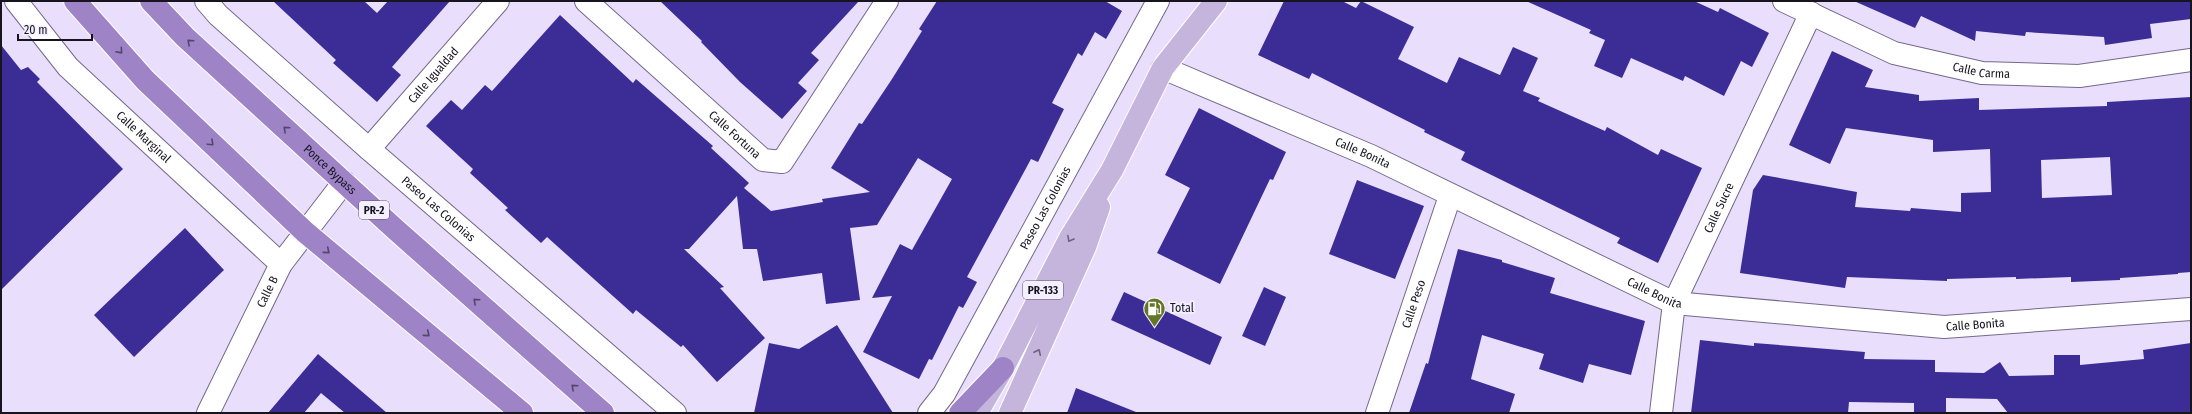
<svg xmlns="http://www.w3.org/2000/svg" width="2192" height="414" viewBox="0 0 2192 414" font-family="'Fira Sans Condensed',sans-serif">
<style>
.building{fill:#3c2d96;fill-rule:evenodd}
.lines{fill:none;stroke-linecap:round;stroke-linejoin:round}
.street-casing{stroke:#756989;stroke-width:24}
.primary-casing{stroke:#fff;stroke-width:24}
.highway-casing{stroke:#fff;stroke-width:24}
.street{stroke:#fff;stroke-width:22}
.primary{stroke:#c5b5dd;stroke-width:22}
.highway{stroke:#9e84c7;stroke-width:22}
.oneway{stroke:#54466b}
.oneway2{stroke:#6e647e}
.labels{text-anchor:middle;stroke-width:4;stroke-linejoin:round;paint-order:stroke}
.shield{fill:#f4effe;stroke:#595562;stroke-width:1}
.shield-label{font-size:11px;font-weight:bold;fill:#17131f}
.street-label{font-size:12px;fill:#17131f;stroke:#f4effe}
.poi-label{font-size:12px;fill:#17131f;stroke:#f4effe;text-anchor:start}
</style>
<rect width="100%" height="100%" fill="#e9defc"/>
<path class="building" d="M 273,1 L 364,1 L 377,13 L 388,1 L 450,1 L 392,67 L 401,75 L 377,102 L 333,63 L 336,60 Z
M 660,1 L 859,1 L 811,53 L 819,60 L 798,83 L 807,91 L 782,119 L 740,82 L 701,42 L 702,41 Z
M 937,1 L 1105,1 L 1122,11 L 1106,39 L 1095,32 L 1082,56 L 1078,53 L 1052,103 L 1064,109 L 1038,162 L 1031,159 L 967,277 L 977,282 L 963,308 L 959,306 L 932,360 L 929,359 L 919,379 L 863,352 L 892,296 L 872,298 L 900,244 L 912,250 L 952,179 L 918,158 L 877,225 L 850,228 L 860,300 L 826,304 L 822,273 L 763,281 L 757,249 L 743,249 L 737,196 L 689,249 L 684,249 L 724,287 L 720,288 L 765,338 L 717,382 L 683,345 L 681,347 L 636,310 L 633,314 L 547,237 L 541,243 L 505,210 L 508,208 L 470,173 L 473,169 L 426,126 L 451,100 L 462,110 L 485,85 L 492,91 L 560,15 L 633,83 L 636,79 L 713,146 L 711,148 L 749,183 L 744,188 L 771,211 L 823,202 L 822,199 L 870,192 L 831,168 L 859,123 L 862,124 L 892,79 L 922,31 L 919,29 Z
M 1284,1 L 1342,1 L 1356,8 L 1361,1 L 1414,27 L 1398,59 L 1447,83 L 1459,57 L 1500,75 L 1513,47 L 1538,58 L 1523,91 L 1540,98 L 1538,101 L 1605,131 L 1607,127 L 1658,155 L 1661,149 L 1702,168 L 1658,263 L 1617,243 L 1620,238 L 1461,160 L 1465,152 L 1424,132 L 1425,130 L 1312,73 L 1309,79 L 1258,55 Z
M 1526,1 L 1694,1 L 1718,12 L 1720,8 L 1769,33 L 1752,67 L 1741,61 L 1724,96 L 1685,76 L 1683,81 L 1631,58 L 1622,78 L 1594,66 L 1605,40 L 1589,33 L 1591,30 Z
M 1854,1 L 2191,1 L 2191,19 L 2150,24 L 2152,38 L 2105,45 L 2104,37 L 2026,32 L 2025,36 L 1976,31 L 1975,41 L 1921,16 L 1915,28 Z
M 1,45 L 21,70 L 28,67 L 40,79 L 37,82 L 123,169 L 1,290 Z
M 1832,51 L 1873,70 L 1865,87 L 1919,95 L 1919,101 L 1979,98 L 1979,110 L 2107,106 L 2107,102 L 2191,97 L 2191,272 L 2178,273 L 2178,274 L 2120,278 L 2120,280 L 2071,282 L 2071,277 L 2016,279 L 2016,277 L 1947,279 L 1947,281 L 1847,277 L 1845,288 L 1740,273 L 1753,190 L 1763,175 L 1857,192 L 1855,207 L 1910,211 L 1911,208 L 1961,212 L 1961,193 L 1991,192 L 1990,149 L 1933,152 L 1933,140 L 1846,128 L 1830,164 L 1789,145 ZM 2110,157 L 2112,195 L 2042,198 L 2041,160 Z
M 1199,108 L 1286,152 L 1273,180 L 1270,179 L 1220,284 L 1157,253 L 1190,188 L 1165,175 Z
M 1357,180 L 1424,206 L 1395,279 L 1329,254 Z
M 185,228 L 224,270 L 134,357 L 94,315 Z
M 1458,249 L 1502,260 L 1502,262 L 1555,278 L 1550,293 L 1645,321 L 1631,375 L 1589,364 L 1583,383 L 1539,369 L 1544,354 L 1482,335 L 1471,379 L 1515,394 L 1509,413 L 1409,413 L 1426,363 L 1428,364 Z
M 1264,287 L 1286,297 L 1265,346 L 1242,336 Z
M 1124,292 L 1222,337 L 1210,365 L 1111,320 Z
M 837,325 L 893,413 L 754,413 L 769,343 L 799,349 Z
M 1700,340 L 1754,346 L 1754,343 L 1865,352 L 1864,359 L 1935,360 L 1935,372 L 1984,373 L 2000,362 L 2009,376 L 2054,375 L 2054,355 L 2080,355 L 2080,365 L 2144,359 L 2143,350 L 2191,343 L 2191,413 L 2008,413 L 1997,399 L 1946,398 L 1946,413 L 1914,413 L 1914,403 L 1849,402 L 1848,413 L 1691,413 Z
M 318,354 L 387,413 L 345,413 L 321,393 L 304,413 L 268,413 Z
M 1076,388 L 1136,412 L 1135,413 L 1067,413 Z"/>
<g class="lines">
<defs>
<g id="street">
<path id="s1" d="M 16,1 L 68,67 L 281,264"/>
<path id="s2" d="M 206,1 L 218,15 L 369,149 L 675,413"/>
<path id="s3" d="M 586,1 L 763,160 L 782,162 L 887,1"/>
<path id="s4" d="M 1784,1 L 1894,53 L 1982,73 L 2079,76 L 2191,60"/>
<path id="s5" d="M 1163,68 L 1371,156 L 1674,303 L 1944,327 L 2191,309"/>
<path id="s6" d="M 369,149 L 498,1"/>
<path id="s7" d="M 208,413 L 281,264 L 344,182"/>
<path id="s8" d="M 929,413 L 944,394 L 1158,1"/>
<path id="s9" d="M 1377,413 L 1450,196"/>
<path id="s10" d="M 1661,413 L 1674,303 L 1811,13"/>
</g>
<path id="primary" d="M 977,413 L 1003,368 L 1070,238 L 1112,170 L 1163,68 L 1216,1
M 1010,413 L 1085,247 L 1099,207"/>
<g id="highway">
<path d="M 75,1 L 145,80 L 305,232 L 522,413"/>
<path id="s11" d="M 151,1 L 185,37 L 395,229 L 603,413"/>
<path d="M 960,413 L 1003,368"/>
</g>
</defs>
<use href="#street" class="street-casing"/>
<use href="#primary" class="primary-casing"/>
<use href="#highway" class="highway-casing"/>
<use href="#street" class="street"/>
<use href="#primary" class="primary"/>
<use href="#highway" class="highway"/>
</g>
<defs><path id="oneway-chevron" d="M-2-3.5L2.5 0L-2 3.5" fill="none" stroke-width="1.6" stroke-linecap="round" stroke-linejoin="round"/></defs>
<g class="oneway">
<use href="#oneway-chevron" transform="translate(190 42) rotate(-138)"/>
<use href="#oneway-chevron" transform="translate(120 51) rotate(49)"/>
<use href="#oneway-chevron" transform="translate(286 129) rotate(-138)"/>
<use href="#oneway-chevron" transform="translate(211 143) rotate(43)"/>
<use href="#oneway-chevron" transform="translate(327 251) rotate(40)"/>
<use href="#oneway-chevron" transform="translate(476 301) rotate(-138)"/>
<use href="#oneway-chevron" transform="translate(427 334) rotate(40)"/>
<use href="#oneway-chevron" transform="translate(574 387) rotate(-138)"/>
</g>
<g class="oneway2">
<use href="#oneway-chevron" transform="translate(1070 239) rotate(119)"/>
<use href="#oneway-chevron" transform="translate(1038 352) rotate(-65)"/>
</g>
<defs>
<symbol id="fuel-pin" viewBox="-11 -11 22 30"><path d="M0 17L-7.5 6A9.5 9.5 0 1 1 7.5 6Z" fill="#627625" stroke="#f4effe"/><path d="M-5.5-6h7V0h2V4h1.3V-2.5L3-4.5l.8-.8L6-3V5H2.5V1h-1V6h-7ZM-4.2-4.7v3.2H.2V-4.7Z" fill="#fff"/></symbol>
</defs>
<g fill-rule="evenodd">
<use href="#fuel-pin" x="1142" y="296" width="25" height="34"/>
</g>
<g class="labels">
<g class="shield">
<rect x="359" y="201" width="30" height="18" rx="3"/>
<rect x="1023" y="281" width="40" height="18" rx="3"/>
</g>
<g class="shield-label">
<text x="374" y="214">PR-2</text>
<text x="1043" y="294">PR-133</text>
</g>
<g class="street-label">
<text dy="4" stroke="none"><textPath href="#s4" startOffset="211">Calle Carma</textPath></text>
<text dy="4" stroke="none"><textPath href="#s6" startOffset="98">Calle Igualdad</textPath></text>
<text dy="4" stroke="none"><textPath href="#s3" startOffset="200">Calle Fortuna</textPath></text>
<text dy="4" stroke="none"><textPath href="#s1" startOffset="187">Calle Marginal</textPath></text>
<text dy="4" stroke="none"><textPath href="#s5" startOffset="217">Calle Bonita</textPath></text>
<text dy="4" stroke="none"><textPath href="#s11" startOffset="246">Ponce Bypass</textPath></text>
<text dy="4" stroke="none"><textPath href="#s8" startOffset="236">Paseo Las Colonias</textPath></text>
<text dy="4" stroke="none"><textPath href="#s10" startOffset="216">Calle Sucre</textPath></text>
<text dy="4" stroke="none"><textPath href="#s2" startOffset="312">Paseo Las Colonias</textPath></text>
<text dy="4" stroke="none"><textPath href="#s5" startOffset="541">Calle Bonita</textPath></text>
<text dy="4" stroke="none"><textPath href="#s7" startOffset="135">Calle B</textPath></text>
<text dy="4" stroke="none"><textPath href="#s9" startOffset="115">Calle Peso</textPath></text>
<text dy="4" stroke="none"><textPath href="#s5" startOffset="865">Calle Bonita</textPath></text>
</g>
<g class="poi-label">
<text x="1170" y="312">Total</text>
</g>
</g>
<rect width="2192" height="414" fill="none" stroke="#17131f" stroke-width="4"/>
<path d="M18 34v6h74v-6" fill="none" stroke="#17131f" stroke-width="2"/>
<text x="24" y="34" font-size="12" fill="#17131f" stroke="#f4effe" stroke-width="3" paint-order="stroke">20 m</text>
</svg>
